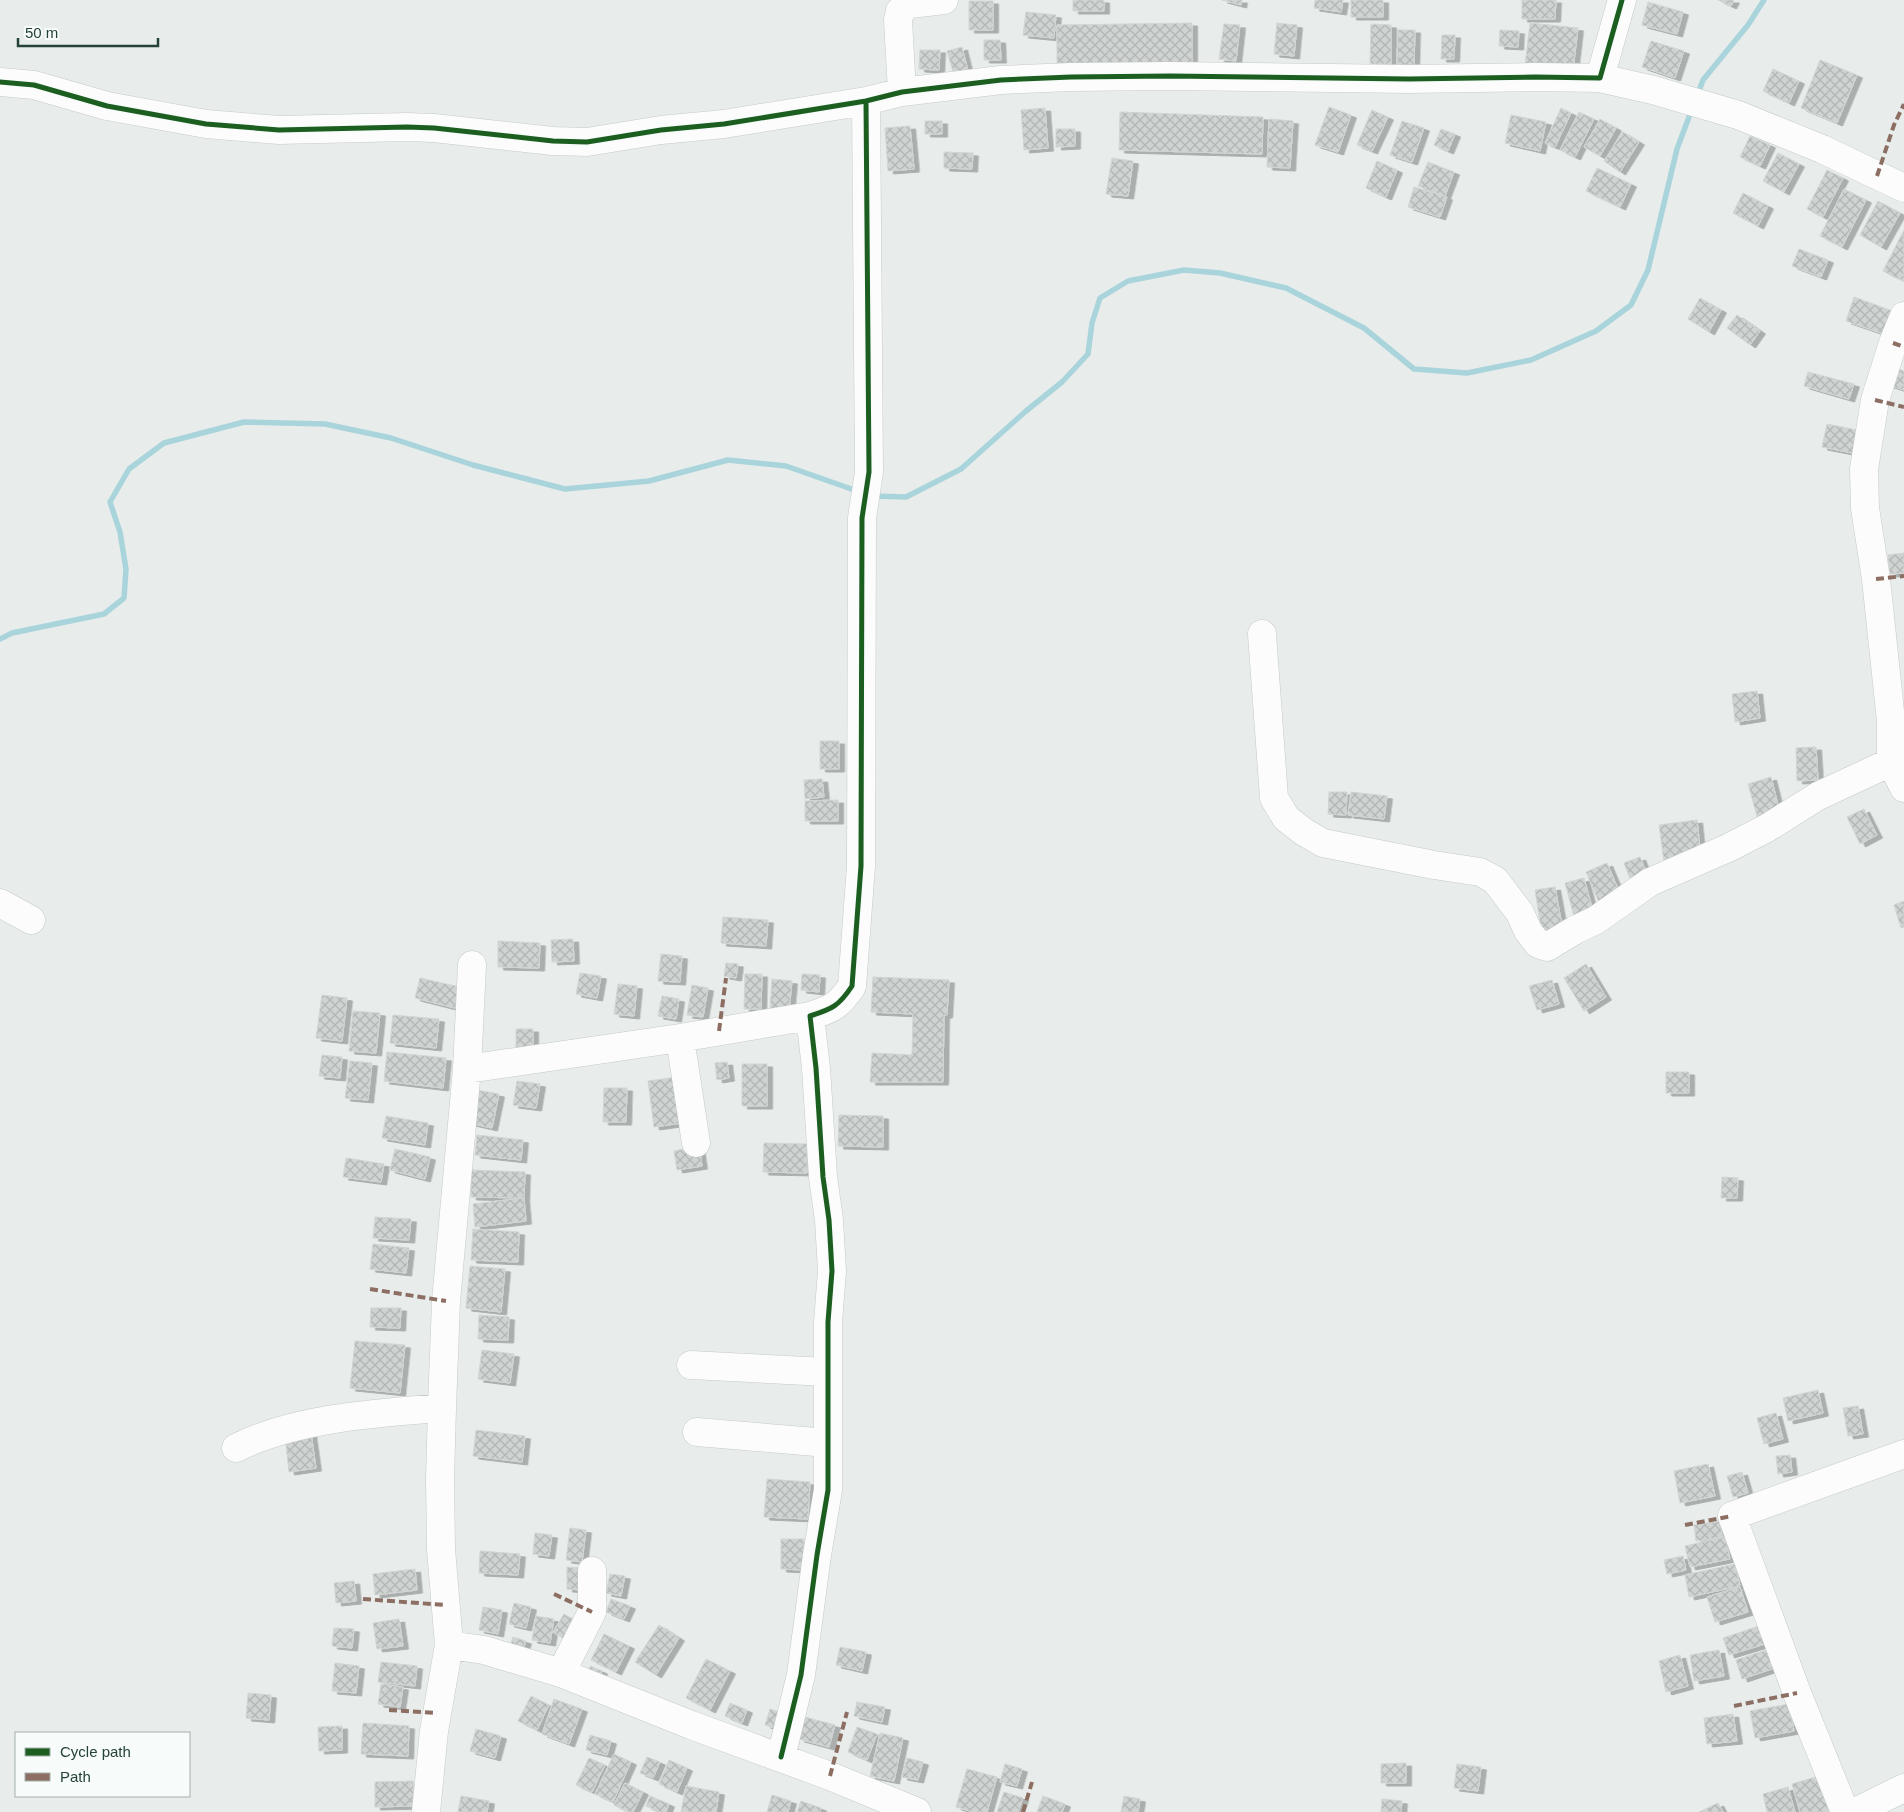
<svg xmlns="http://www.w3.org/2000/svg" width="1904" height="1812" viewBox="0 0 1904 1812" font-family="Arial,sans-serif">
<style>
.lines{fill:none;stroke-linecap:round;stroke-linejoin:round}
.stream{stroke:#a9d4db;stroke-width:5.5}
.building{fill:url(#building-cross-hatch);stroke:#d1d6d4;filter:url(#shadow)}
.minor-casing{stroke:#c5cac8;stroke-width:29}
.minor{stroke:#fcfcfc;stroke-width:28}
.quiet{stroke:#8d6e63;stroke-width:4;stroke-dasharray:8 4;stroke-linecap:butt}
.cycleway-casing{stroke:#f7fbf9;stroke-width:8}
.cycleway{stroke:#1b5e20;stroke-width:5}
</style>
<defs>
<pattern id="building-cross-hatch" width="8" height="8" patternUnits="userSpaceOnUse" patternTransform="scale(1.25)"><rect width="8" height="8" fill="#cfd4d2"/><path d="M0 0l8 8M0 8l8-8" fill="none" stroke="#b2b7b5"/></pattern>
<filter id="shadow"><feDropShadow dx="5.5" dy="3" stdDeviation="0" flood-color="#0004"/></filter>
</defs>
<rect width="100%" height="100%" fill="#e8edeb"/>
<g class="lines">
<path class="stream" d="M 1697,96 L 1703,80 L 1748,25 L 1764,0
M 873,496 L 906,497 L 961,469 L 1026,411 L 1062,382 L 1088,354 L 1092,323 L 1100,298 L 1128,281 L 1184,270 L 1220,273 L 1286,288 L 1364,328 L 1414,369 L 1467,373 L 1531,360 L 1596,331 L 1631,305 L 1648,270 L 1677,149 L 1692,109
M 0,639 L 12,633 L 104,614 L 124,598 L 126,569 L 120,532 L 110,502 L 129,469 L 164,443 L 244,422 L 325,424 L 391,438 L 473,465 L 565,489 L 649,481 L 728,460 L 786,466 L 860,492"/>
</g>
<path class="building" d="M 1073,0 L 1104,0 L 1104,11 L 1073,11 Z
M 1222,0 L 1242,0 L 1241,5 Z
M 1315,0 L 1343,0 L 1341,12 L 1314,8 Z
M 1351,0 L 1383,0 L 1383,17 L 1351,17 Z
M 1522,0 L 1556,0 L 1555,19 L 1522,19 Z
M 1718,0 L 1734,0 L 1731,6 Z
M 969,1 L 993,1 L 993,30 L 969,30 Z
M 1648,2 L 1683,12 L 1677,34 L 1642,25 Z
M 1026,12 L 1056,15 L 1054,38 L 1023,35 Z
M 1192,23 L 1192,64 L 1057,66 L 1057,25 Z
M 1277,23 L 1297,25 L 1294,56 L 1274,54 Z
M 1530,23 L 1578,28 L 1573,70 L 1525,65 Z
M 1224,24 L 1240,25 L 1236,61 L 1219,59 Z
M 1371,24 L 1391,25 L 1391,64 L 1370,64 Z
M 1398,30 L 1415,30 L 1414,65 L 1397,65 Z
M 1500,30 L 1519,31 L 1518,47 L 1499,46 Z
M 1442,35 L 1455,35 L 1454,59 L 1441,59 Z
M 984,40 L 1000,40 L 1001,60 L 984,60 Z
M 1651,41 L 1684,51 L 1675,78 L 1642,67 Z
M 962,47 L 968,71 L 954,75 L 947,51 Z
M 920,50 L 940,50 L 939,70 L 919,69 Z
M 1820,60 L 1857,75 L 1837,123 L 1801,108 Z
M 1773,69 L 1799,81 L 1789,103 L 1763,91 Z
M 1329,107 L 1351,115 L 1338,152 L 1315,145 Z
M 1045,108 L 1048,148 L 1024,150 L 1021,110 Z
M 1561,108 L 1571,113 L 1555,147 L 1545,143 Z
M 1372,110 L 1388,117 L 1372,151 L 1357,145 Z
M 1120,112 L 1263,117 L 1262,154 L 1119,150 Z
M 1579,112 L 1594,119 L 1575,157 L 1560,150 Z
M 1511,115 L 1546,122 L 1540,151 L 1505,143 Z
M 1269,119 L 1293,121 L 1290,168 L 1267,167 Z
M 1600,119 L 1616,128 L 1600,156 L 1584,147 Z
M 925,121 L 942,121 L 942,134 L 925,134 Z
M 1402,121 L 1424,128 L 1412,162 L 1390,155 Z
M 910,126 L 914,169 L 888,171 L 885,128 Z
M 1056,129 L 1075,129 L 1075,146 L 1056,147 Z
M 1441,129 L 1455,134 L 1448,151 L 1434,145 Z
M 1623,132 L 1639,142 L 1620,172 L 1604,161 Z
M 1750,136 L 1770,145 L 1760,166 L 1740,157 Z
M 944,152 L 973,153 L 972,169 L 944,168 Z
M 1778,153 L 1799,164 L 1784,192 L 1763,181 Z
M 1112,158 L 1133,161 L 1128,196 L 1106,194 Z
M 1377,161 L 1397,170 L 1386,197 L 1366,188 Z
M 1428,162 L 1454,172 L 1445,196 L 1418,186 Z
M 1597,168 L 1631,184 L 1620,207 L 1586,191 Z
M 1827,170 L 1843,178 L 1823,217 L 1807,209 Z
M 1414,187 L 1447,197 L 1440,217 L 1408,207 Z
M 1844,189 L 1866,200 L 1842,247 L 1820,236 Z
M 1743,193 L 1768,206 L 1758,226 L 1733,213 Z
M 1878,201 L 1900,213 L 1881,247 L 1860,235 Z
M 1904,230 L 1904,281 L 1883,271 Z
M 1799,249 L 1828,260 L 1821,277 L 1792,266 Z
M 1854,297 L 1898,313 L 1890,336 L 1846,321 Z
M 1700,298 L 1721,310 L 1709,332 L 1688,319 Z
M 1737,315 L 1760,331 L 1750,345 L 1727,328 Z
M 1892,367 L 1904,371 L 1904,390 L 1886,384 Z
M 1808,372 L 1854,384 L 1849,399 L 1804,386 Z
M 1827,424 L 1862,431 L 1858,454 L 1822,447 Z
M 1904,553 L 1904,573 L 1890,574 L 1888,555 Z
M 1757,691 L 1760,718 L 1735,722 L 1732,694 Z
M 820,741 L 839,741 L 839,769 L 820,769 Z
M 1816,747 L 1818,780 L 1797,781 L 1796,748 Z
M 1771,777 L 1781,817 L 1759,823 L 1748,784 Z
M 822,779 L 824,797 L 805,799 L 804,780 Z
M 1329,792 L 1347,792 L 1346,815 L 1328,814 Z
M 1351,792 L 1387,796 L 1384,819 L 1348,815 Z
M 838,800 L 838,821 L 805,821 L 805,801 Z
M 1864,809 L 1877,835 L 1860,844 L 1847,817 Z
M 1697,820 L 1701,857 L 1664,862 L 1659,825 Z
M 1640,857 L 1649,879 L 1633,886 L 1624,863 Z
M 1607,863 L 1622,898 L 1601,907 L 1586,872 Z
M 1584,878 L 1594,915 L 1575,920 L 1565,883 Z
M 1555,887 L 1563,931 L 1542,934 L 1535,890 Z
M 1904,901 L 1904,927 L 1901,928 L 1894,905 Z
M 723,917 L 768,920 L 766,946 L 721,943 Z
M 573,939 L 574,961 L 552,962 L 551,940 Z
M 498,941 L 540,943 L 539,968 L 498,967 Z
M 661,954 L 682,956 L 680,982 L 658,981 Z
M 726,963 L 738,964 L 736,978 L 724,976 Z
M 1586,964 L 1606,997 L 1584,1011 L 1564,978 Z
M 580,973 L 601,976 L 597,998 L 576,994 Z
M 745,974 L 762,974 L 761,1009 L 744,1009 Z
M 802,974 L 820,975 L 819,992 L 801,990 Z
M 873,977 L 949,980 L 947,1015 L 944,1015 L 943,1082 L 870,1082 L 872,1053 L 912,1055 L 913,1014 L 871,1012 Z
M 420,978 L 460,987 L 455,1008 L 415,998 Z
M 772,979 L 792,981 L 789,1011 L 770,1010 Z
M 1552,980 L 1559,1004 L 1537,1010 L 1529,986 Z
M 618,984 L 637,986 L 634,1016 L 614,1014 Z
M 692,985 L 708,988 L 703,1017 L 687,1015 Z
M 322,995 L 347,998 L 342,1041 L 316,1038 Z
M 662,996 L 679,999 L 676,1019 L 658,1016 Z
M 353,1011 L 380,1013 L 376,1053 L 349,1051 Z
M 393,1015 L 439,1019 L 436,1048 L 390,1043 Z
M 516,1029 L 533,1029 L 533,1049 L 516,1049 Z
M 387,1052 L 446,1058 L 443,1088 L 384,1081 Z
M 322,1055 L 342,1057 L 340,1078 L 319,1076 Z
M 350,1061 L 372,1063 L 368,1100 L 345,1098 Z
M 727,1062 L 729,1078 L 717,1080 L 715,1063 Z
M 742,1064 L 767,1064 L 767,1106 L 742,1106 Z
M 1666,1072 L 1689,1072 L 1689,1093 L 1666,1093 Z
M 677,1077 L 682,1123 L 654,1127 L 648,1081 Z
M 517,1081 L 540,1084 L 536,1108 L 513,1105 Z
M 604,1088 L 627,1088 L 626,1122 L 603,1122 Z
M 477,1090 L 499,1094 L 492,1128 L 470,1123 Z
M 839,1115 L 883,1116 L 883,1147 L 838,1146 Z
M 386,1116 L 428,1123 L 425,1145 L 382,1138 Z
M 477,1135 L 523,1140 L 521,1160 L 475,1155 Z
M 764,1143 L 807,1144 L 807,1173 L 763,1172 Z
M 699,1146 L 702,1166 L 677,1170 L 674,1151 Z
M 395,1149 L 430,1157 L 425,1179 L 390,1170 Z
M 346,1158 L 384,1164 L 381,1182 L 343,1177 Z
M 471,1170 L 525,1172 L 524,1198 L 471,1197 Z
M 1722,1177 L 1738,1178 L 1737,1198 L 1721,1198 Z
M 524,1198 L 526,1221 L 475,1227 L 473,1204 Z
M 375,1217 L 411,1219 L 409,1240 L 373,1238 Z
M 473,1229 L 519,1232 L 518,1262 L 471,1260 Z
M 373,1244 L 409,1248 L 406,1273 L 370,1269 Z
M 470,1266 L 505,1269 L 501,1312 L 466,1308 Z
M 371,1308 L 401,1308 L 400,1328 L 370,1327 Z
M 479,1315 L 509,1317 L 508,1340 L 478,1339 Z
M 355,1341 L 405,1345 L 400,1393 L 350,1388 Z
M 482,1350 L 514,1354 L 510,1383 L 478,1379 Z
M 1818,1390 L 1823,1413 L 1788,1421 L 1783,1398 Z
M 1858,1406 L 1863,1434 L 1848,1436 L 1843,1408 Z
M 1776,1413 L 1783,1439 L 1764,1444 L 1757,1418 Z
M 476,1430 L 525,1436 L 522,1462 L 473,1456 Z
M 311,1433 L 316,1468 L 289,1472 L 285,1436 Z
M 1790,1455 L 1792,1472 L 1778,1474 L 1776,1456 Z
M 1708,1464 L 1715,1496 L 1680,1503 L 1674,1471 Z
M 1742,1472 L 1748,1493 L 1733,1497 L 1727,1476 Z
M 767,1479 L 810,1482 L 808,1519 L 764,1517 Z
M 1720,1521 L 1722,1537 L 1696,1541 L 1694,1525 Z
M 570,1528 L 586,1530 L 582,1562 L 566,1560 Z
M 535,1533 L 552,1535 L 549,1556 L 533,1554 Z
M 1725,1537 L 1730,1559 L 1690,1567 L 1685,1546 Z
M 781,1539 L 804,1539 L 803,1570 L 781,1569 Z
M 480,1551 L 520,1554 L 518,1575 L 479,1573 Z
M 1683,1556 L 1686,1570 L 1667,1574 L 1664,1560 Z
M 1735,1564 L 1740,1586 L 1689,1597 L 1685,1575 Z
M 567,1567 L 584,1568 L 583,1590 L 567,1589 Z
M 415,1569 L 417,1590 L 375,1595 L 373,1574 Z
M 610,1574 L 625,1576 L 621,1596 L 606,1593 Z
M 354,1581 L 356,1601 L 336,1603 L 334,1583 Z
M 1740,1587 L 1748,1612 L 1715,1622 L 1707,1597 Z
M 611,1599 L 630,1606 L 624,1619 L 606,1612 Z
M 514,1603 L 531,1607 L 526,1628 L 509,1624 Z
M 483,1607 L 502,1610 L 498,1634 L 479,1630 Z
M 564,1614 L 580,1624 L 569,1642 L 553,1632 Z
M 536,1616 L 554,1619 L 550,1643 L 532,1640 Z
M 399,1619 L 403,1646 L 377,1649 L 373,1623 Z
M 659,1625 L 679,1638 L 656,1675 L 635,1662 Z
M 1759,1626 L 1765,1644 L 1729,1655 L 1723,1638 Z
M 334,1628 L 354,1629 L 352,1648 L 332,1646 Z
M 604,1634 L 629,1646 L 616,1672 L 591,1660 Z
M 513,1637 L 526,1641 L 521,1656 L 508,1652 Z
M 840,1647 L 866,1652 L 862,1671 L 836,1665 Z
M 1769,1649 L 1775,1668 L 1742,1679 L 1736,1660 Z
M 1719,1650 L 1724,1676 L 1694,1681 L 1690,1655 Z
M 1680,1655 L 1688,1686 L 1666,1692 L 1659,1661 Z
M 706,1659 L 730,1671 L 710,1710 L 686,1698 Z
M 381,1662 L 417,1666 L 415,1686 L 378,1682 Z
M 335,1663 L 359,1666 L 356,1693 L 332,1691 Z
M 590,1666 L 602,1671 L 598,1683 L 585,1678 Z
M 381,1684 L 403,1687 L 400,1707 L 378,1704 Z
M 248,1693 L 271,1695 L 269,1720 L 246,1718 Z
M 531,1696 L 549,1705 L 537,1730 L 518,1721 Z
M 554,1699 L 582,1709 L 569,1744 L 542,1734 Z
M 857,1702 L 885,1707 L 882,1722 L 854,1716 Z
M 730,1703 L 747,1710 L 742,1723 L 725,1716 Z
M 1789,1704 L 1794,1731 L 1755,1738 L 1750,1711 Z
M 770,1709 L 789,1715 L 784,1731 L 765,1725 Z
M 1733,1714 L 1737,1741 L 1707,1744 L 1704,1718 Z
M 805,1717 L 835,1725 L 829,1747 L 799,1739 Z
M 363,1723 L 409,1726 L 408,1756 L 361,1754 Z
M 342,1726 L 342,1750 L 319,1751 L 318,1727 Z
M 857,1727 L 877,1734 L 867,1760 L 848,1752 Z
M 476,1729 L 501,1736 L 495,1758 L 470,1751 Z
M 880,1733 L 903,1738 L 894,1781 L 870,1776 Z
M 590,1735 L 611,1741 L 607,1755 L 586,1750 Z
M 614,1754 L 631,1762 L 613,1802 L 595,1794 Z
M 647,1757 L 660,1762 L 653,1778 L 640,1773 Z
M 589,1758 L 605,1765 L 592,1792 L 576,1785 Z
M 907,1758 L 923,1762 L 918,1780 L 902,1777 Z
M 669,1760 L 687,1768 L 677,1792 L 659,1784 Z
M 1406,1763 L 1406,1783 L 1381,1783 L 1381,1764 Z
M 1005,1764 L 1022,1769 L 1017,1786 L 1000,1782 Z
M 1457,1764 L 1481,1767 L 1478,1791 L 1454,1788 Z
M 967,1769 L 997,1777 L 987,1812 L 974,1812 L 956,1807 Z
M 1819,1776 L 1829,1812 L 1800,1812 L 1792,1784 Z
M 413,1781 L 414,1806 L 375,1807 L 375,1782 Z
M 625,1783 L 643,1792 L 633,1812 L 628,1812 L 614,1805 Z
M 686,1786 L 719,1792 L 716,1812 L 681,1812 Z
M 1788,1787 L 1795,1812 L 1767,1812 L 1763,1794 Z
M 1004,1792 L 1023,1798 L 1018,1812 L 997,1812 Z
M 772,1795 L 791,1801 L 788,1812 L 767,1812 Z
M 461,1796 L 489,1801 L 487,1812 L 458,1812 Z
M 650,1796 L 669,1804 L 666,1812 L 661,1812 L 646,1806 Z
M 1043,1796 L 1065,1804 L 1062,1812 L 1037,1812 Z
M 1124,1796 L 1140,1799 L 1138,1812 L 1121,1812 Z
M 1382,1799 L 1402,1801 L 1401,1812 L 1381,1812 Z
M 801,1801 L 821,1808 L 820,1812 L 797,1812 Z
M 1718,1803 L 1723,1812 L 1699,1812 Z"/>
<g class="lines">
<defs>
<path id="minor" d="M 1600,78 L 1653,90 L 1738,115 L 1822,149 L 1904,188
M 0,82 L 34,85 L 107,106 L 206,124 L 279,130 L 407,127 L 434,128 L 553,141 L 587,142 L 661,130 L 724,124 L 866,101 L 902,92 L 1001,80 L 1071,77 L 1170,76 L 1409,79 L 1535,77 L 1600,78 L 1622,0
M 902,92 L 898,20 L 900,11 L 910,4 L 944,0
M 1904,316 L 1893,343 L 1875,400 L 1864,469 L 1865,508 L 1876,579 L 1891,721 L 1891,762 L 1904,788
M 1262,634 L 1274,798 L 1286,818 L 1304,832 L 1323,843 L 1434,865 L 1480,872 L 1495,880 L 1520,913 L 1528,931 L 1538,944 L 1547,947 L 1575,930 L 1596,920 L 1650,882 L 1728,848 L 1767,828 L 1818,796 L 1891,762 L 1904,754
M 0,903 L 31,920
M 680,1038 L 696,1143
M 467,1069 L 680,1038 L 810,1016
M 691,1365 L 827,1372
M 697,1432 L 828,1443
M 236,1448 C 295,1418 376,1413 442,1408
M 449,1645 L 484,1650 L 561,1673 L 691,1725 L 830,1776 L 917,1812
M 561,1673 L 592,1612 L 592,1571
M 781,1757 L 801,1675 L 817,1555 L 828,1490 L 828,1322 L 832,1271 L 829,1220 L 823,1177 L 816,1068 L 810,1016 C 832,1009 839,1006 852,986 L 861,866 L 862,518 L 869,472 L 866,101
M 426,1812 L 434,1731 L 449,1645 L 441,1549 L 440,1479 L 442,1408 L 446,1301 L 467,1069 L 472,965
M 1845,1812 L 1797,1693 L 1732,1516 L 1904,1454
M 1855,1812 L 1904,1788"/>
</defs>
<use href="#minor" class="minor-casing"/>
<use href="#minor" class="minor"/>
<path class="quiet" d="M 1877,176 L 1894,125 L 1904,104
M 1893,343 L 1904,347
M 1875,400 L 1904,407
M 1876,579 L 1904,576
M 719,1031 L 726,978
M 370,1289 L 446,1301
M 1685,1525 L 1732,1516
M 554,1594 L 592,1612
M 363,1599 L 445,1605
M 1734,1706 L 1797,1693
M 389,1710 L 437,1713
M 830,1776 L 847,1712
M 1023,1812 L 1032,1782"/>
<defs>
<path id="cycleway" d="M 0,82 L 34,85 L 107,106 L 206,124 L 279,130 L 407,127 L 434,128 L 553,141 L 587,142 L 661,130 L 724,124 L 866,101 L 902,92 L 1001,80 L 1071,77 L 1170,76 L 1409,79 L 1535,77 L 1600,78 L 1622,0
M 781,1757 L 801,1675 L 817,1555 L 828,1490 L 828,1322 L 832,1271 L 829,1220 L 823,1177 L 816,1068 L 810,1016 C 832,1009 839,1006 852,986 L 861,866 L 862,518 L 869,472 L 866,101"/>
</defs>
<use href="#cycleway" class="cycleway-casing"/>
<use href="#cycleway" class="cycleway"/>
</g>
<rect x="15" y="1732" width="175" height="65" fill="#f7fbf9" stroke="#a3b1ad"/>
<rect x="25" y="1748" width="25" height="8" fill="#1b5e20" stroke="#a3b1ad"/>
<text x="60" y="1757" font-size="15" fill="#24423a">Cycle path</text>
<rect x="25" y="1773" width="25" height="8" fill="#8d6e63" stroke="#a3b1ad"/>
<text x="60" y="1782" font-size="15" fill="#24423a">Path</text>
<path d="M18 38v8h140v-8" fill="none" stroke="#24423a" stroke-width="2.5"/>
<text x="25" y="38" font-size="15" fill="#24423a" stroke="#f7fbf9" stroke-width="4" paint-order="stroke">50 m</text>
</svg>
